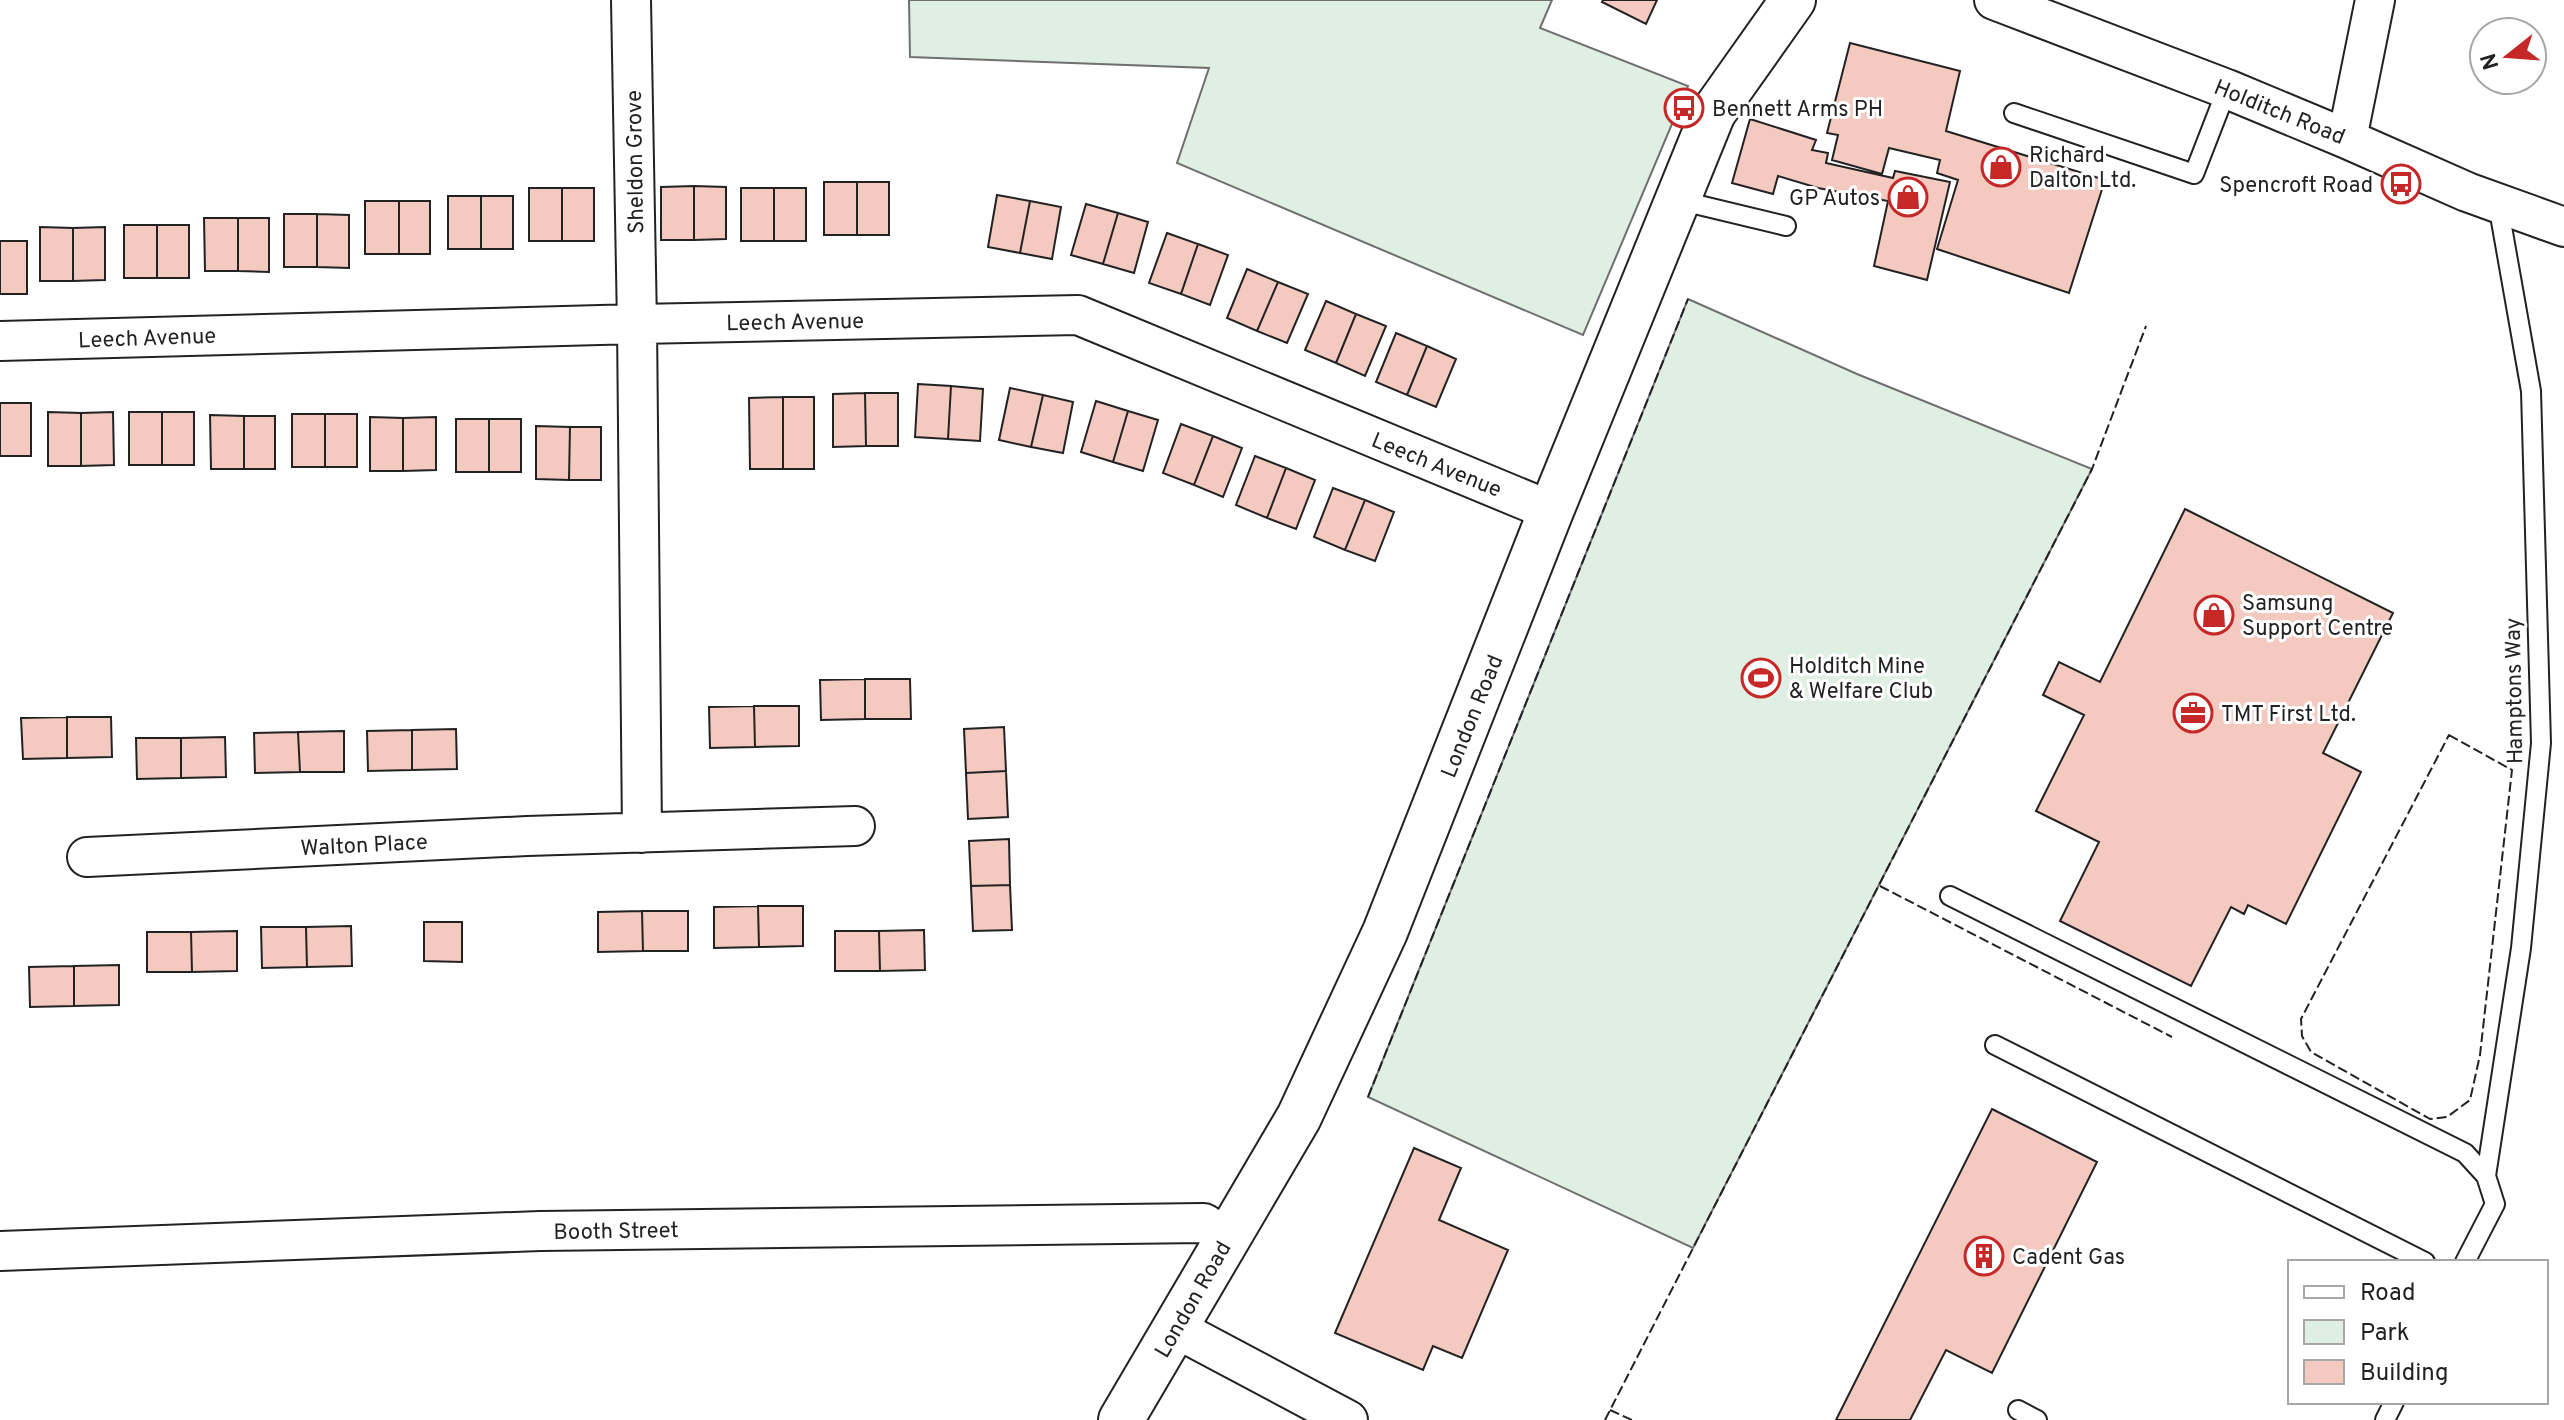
<svg xmlns="http://www.w3.org/2000/svg" width="2564" height="1420" viewBox="0 0 2564 1420" font-family="Overpass,sans-serif">
<style>
.green{fill:#e0efe3;stroke:#6f6f6f;stroke-width:2}
.building{fill:#f3c9c0;stroke:#222;stroke-width:2}
.lines{fill:none;stroke-linecap:round;stroke-linejoin:round}
.lane-casing{stroke:#222;stroke-width:22}
.street-casing{stroke:#222;stroke-width:42}
.secondary-casing{stroke:#222;stroke-width:48}
.lane{stroke:#fff;stroke-width:18}
.street{stroke:#fff;stroke-width:38}
.secondary{stroke:#fff;stroke-width:44}
.fence{stroke:#222;stroke-width:2;stroke-dasharray:10 4;stroke-linecap:butt}
.labels{text-anchor:middle;stroke-width:6;stroke-linejoin:round;paint-order:stroke}
.poi-label{font-size:22px;fill:#222;stroke:#fff;text-anchor:start}
.street-label{font-size:22px;fill:#222;stroke:#fff}
</style>
<rect width="100%" height="100%" fill="#fff"/>
<path class="green" d="M 909,0 L 1552,0 L 1540,28 L 1688,86 L 1583,335 L 1177,163 L 1209,68 L 910,57 Z
M 1688,299 L 1857,374 L 2092,469 L 1693,1248 L 1368,1097 Z"/>
<path class="building" d="M 1603,0 L 1657,0 L 1646,24 L 1602,2 Z
M 1850,43 L 1960,71 L 1946,131 L 2105,180 L 2069,293 L 1937,249 L 1958,180 L 1937,173 L 1940,160 L 1889,148 L 1882,174 L 1832,160 L 1838,135 L 1827,133 Z
M 1750,119 L 1816,140 L 1812,150 L 1828,153 L 1826,163 L 1893,178 L 1895,171 L 1950,182 L 1927,280 L 1874,266 L 1888,201 L 1818,188 L 1778,176 L 1773,194 L 1732,183 Z
M 824,182 L 857,182 L 857,235 L 824,235 Z
M 857,182 L 889,182 L 889,235 L 857,235 Z
M 694,186 L 694,240 L 661,240 L 661,187 Z
M 694,186 L 726,187 L 726,239 L 694,240 Z
M 529,188 L 562,188 L 562,241 L 529,241 Z
M 562,188 L 594,188 L 594,241 L 562,241 Z
M 741,188 L 774,188 L 774,241 L 741,241 Z
M 774,188 L 806,188 L 806,241 L 774,241 Z
M 997,195 L 1030,201 L 1020,253 L 988,247 Z
M 448,196 L 481,196 L 481,249 L 448,249 Z
M 481,196 L 513,196 L 513,249 L 481,249 Z
M 365,201 L 399,201 L 399,254 L 365,254 Z
M 399,201 L 430,201 L 430,254 L 399,254 Z
M 1030,201 L 1061,207 L 1052,259 L 1020,253 Z
M 1086,204 L 1118,213 L 1103,264 L 1071,255 Z
M 1118,213 L 1148,222 L 1134,273 L 1103,264 Z
M 284,214 L 317,214 L 317,267 L 284,267 Z
M 317,214 L 349,215 L 349,268 L 317,267 Z
M 204,218 L 238,218 L 238,271 L 205,271 Z
M 238,218 L 269,218 L 269,272 L 238,271 Z
M 124,225 L 157,225 L 157,278 L 124,278 Z
M 157,225 L 189,225 L 189,278 L 157,278 Z
M 40,227 L 73,228 L 73,281 L 40,281 Z
M 105,227 L 105,280 L 73,281 L 73,228 Z
M 1167,233 L 1198,244 L 1181,294 L 1149,283 Z
M 0,241 L 27,241 L 27,294 L 0,294 Z
M 1198,244 L 1228,255 L 1210,305 L 1181,294 Z
M 1247,269 L 1278,282 L 1257,331 L 1227,318 Z
M 1278,282 L 1308,294 L 1287,343 L 1257,331 Z
M 1326,301 L 1356,314 L 1336,363 L 1305,350 Z
M 1356,314 L 1386,326 L 1365,376 L 1336,363 Z
M 1396,333 L 1427,346 L 1407,395 L 1376,382 Z
M 1427,346 L 1456,359 L 1436,407 L 1407,395 Z
M 918,384 L 951,386 L 948,439 L 915,437 Z
M 951,386 L 983,389 L 980,441 L 948,439 Z
M 1010,388 L 1043,395 L 1031,447 L 999,440 Z
M 865,393 L 866,446 L 833,447 L 833,394 Z
M 865,393 L 898,393 L 898,446 L 866,446 Z
M 1043,395 L 1073,402 L 1063,453 L 1031,447 Z
M 783,397 L 783,469 L 750,469 L 749,398 Z
M 783,397 L 814,397 L 814,469 L 783,469 Z
M 1096,401 L 1128,411 L 1113,462 L 1081,452 Z
M 0,403 L 31,403 L 31,456 L 0,456 Z
M 1128,411 L 1158,420 L 1143,471 L 1113,462 Z
M 48,412 L 81,413 L 81,466 L 48,466 Z
M 113,412 L 114,465 L 81,466 L 81,413 Z
M 129,412 L 162,412 L 162,465 L 129,465 Z
M 162,412 L 194,412 L 194,465 L 162,465 Z
M 292,414 L 325,414 L 325,467 L 292,467 Z
M 325,414 L 357,414 L 357,467 L 325,467 Z
M 210,415 L 244,416 L 244,469 L 211,469 Z
M 244,416 L 275,416 L 275,469 L 244,469 Z
M 370,417 L 403,418 L 403,471 L 370,471 Z
M 436,417 L 436,470 L 403,471 L 403,418 Z
M 456,419 L 489,419 L 489,472 L 456,472 Z
M 489,419 L 521,419 L 521,472 L 489,472 Z
M 1181,424 L 1213,436 L 1194,485 L 1163,473 Z
M 536,426 L 570,427 L 569,480 L 536,479 Z
M 570,427 L 601,427 L 601,480 L 569,480 Z
M 1213,436 L 1242,448 L 1223,497 L 1194,485 Z
M 1255,456 L 1286,468 L 1267,518 L 1236,505 Z
M 1286,468 L 1315,480 L 1296,529 L 1267,518 Z
M 1333,488 L 1365,500 L 1345,550 L 1314,537 Z
M 1365,500 L 1394,512 L 1375,561 L 1345,550 Z
M 2185,509 L 2393,613 L 2323,753 L 2361,772 L 2286,924 L 2248,905 L 2244,914 L 2231,907 L 2191,986 L 2060,921 L 2099,842 L 2036,811 L 2084,715 L 2043,695 L 2059,662 L 2100,682 Z
M 865,679 L 910,679 L 911,719 L 865,719 Z
M 865,679 L 865,719 L 821,720 L 820,680 Z
M 754,706 L 799,706 L 799,746 L 755,747 Z
M 754,706 L 755,747 L 710,748 L 709,707 Z
M 67,717 L 111,717 L 112,757 L 67,758 Z
M 67,717 L 67,758 L 23,759 L 21,718 Z
M 1004,727 L 1006,771 L 966,773 L 964,729 Z
M 456,729 L 457,769 L 412,770 L 412,730 Z
M 412,730 L 412,770 L 368,771 L 367,731 Z
M 344,731 L 344,772 L 300,772 L 298,732 Z
M 298,732 L 300,772 L 255,773 L 254,733 Z
M 225,737 L 226,777 L 181,778 L 181,738 Z
M 136,738 L 181,738 L 181,778 L 137,779 Z
M 1006,771 L 1008,817 L 968,819 L 966,773 Z
M 1009,839 L 1010,885 L 971,886 L 969,841 Z
M 1010,885 L 1012,930 L 973,931 L 971,886 Z
M 758,906 L 803,906 L 803,946 L 759,947 Z
M 758,906 L 759,947 L 714,948 L 714,907 Z
M 642,911 L 688,911 L 688,951 L 643,951 Z
M 642,911 L 643,951 L 598,952 L 598,912 Z
M 424,922 L 462,922 L 462,962 L 424,961 Z
M 351,926 L 352,966 L 307,967 L 306,927 Z
M 261,927 L 306,927 L 307,967 L 262,968 Z
M 924,930 L 925,970 L 880,971 L 879,931 Z
M 237,931 L 237,971 L 192,972 L 191,932 Z
M 835,931 L 879,931 L 880,971 L 835,971 Z
M 147,932 L 191,932 L 192,972 L 147,972 Z
M 119,965 L 119,1005 L 74,1006 L 74,966 Z
M 74,966 L 74,1006 L 30,1007 L 29,967 Z
M 1992,1109 L 2097,1162 L 1992,1373 L 1946,1350 L 1910,1420 L 1836,1420 Z
M 1414,1148 L 1461,1168 L 1439,1220 L 1508,1250 L 1462,1358 L 1433,1346 L 1423,1370 L 1335,1333 Z"/>
<g class="lines">
<defs>
<path id="lane" d="M 2014,113 L 2194,174 L 2227,89
M 1678,200 L 1786,226
M 1950,896 L 2465,1153 L 2486,1176 L 2495,1204 L 2465,1262
M 1995,1045 L 2425,1262
M 2486,1176 L 2521,948 L 2541,743 L 2531,391 L 2498,204
M 2018,1410 L 2037,1420
M 2385,1420 L 2394,1402"/>
<path id="street" d="M 631,0 L 637,324 L 642,833
M 1994,0 L 2227,89 L 2347,139 L 2467,192 L 2564,227
M 2347,139 L 2375,0
M 0,341 L 637,324 L 1078,315 L 1551,511
M 87,857 L 527,836 L 855,826
M 0,1251 L 540,1231 L 1204,1223 L 1228,1238
M 1175,1328 L 1348,1420"/>
<path id="secondary" d="M 1121,1420 L 1299,1117 L 1385,932 L 1551,511 L 1713,113 L 1793,0"/>
</defs>
<use href="#lane" class="lane-casing"/>
<use href="#street" class="street-casing"/>
<use href="#secondary" class="secondary-casing"/>
<use href="#lane" class="lane"/>
<use href="#street" class="street"/>
<use href="#secondary" class="secondary"/>
<path class="fence" d="M 2449,735 L 2512,770 L 2480,1055 L 2470,1100 L 2447,1117 L 2430,1119 L 2311,1052 L 2302,1036 L 2301,1019 Z
M 1880,886 L 2172,1037
M 1368,1097 L 1688,299
M 1610,1410 L 1632,1420
M 1605,1420 L 2092,469 L 2146,326"/>
</g>
<defs>
<symbol id="bus-ring" viewBox="-11 -11 22 22"><circle r="9.5" fill="#fff" stroke="#c62828" stroke-width="1.5"/><path d="M-5-6H5V4H4V6H2V4H-2V6H-4V4H-5ZM-3.5-4V0h7V-4ZM-3.5 1.2v1.5H-2V1.2ZM2 1.2v1.5H3.5V1.2Z" fill="#c62828"/></symbol>
<symbol id="shop-ring" viewBox="-11 -11 22 22"><circle r="9.5" fill="#fff" stroke="#c62828" stroke-width="1.5"/><path d="M-5-2.5h2.3a2.7 3.5 0 0 1 5.4 0H5L5.5 6h-11ZM-1.5-2.5h3a1.5 2.3 0 0 0-3 0Z" fill="#c62828"/></symbol>
<symbol id="stadium-ring" viewBox="-11 -11 22 22"><circle r="9.5" fill="#fff" stroke="#c62828" stroke-width="1.5"/><path d="M0-5a6.5 5 0 1 0 0 10a6.5 5 0 1 0 0-10ZM-3.5-1.8h7v3.6h-7Z" fill="#c62828"/></symbol>
<symbol id="office-ring" viewBox="-11 -11 22 22"><circle r="9.5" fill="#fff" stroke="#c62828" stroke-width="1.5"/><path d="M-6-3h4V-5.5h4V-3h4V5H-6ZM-1-4.5V-3h2v-1.5ZM-6 0V1H6V0Z" fill="#c62828"/></symbol>
<symbol id="building-ring" viewBox="-11 -11 22 22"><circle r="9.5" fill="#fff" stroke="#c62828" stroke-width="1.5"/><path d="M-4-6H4V6H1V3H-1V6H-4ZM-2.5-4.3h1.7v1.8h-1.7ZM.8-4.3h1.7v1.8H.8ZM-2.5-1h1.7V.8h-1.7ZM.8-1h1.7V.8H.8Z" fill="#c62828"/></symbol>
</defs>
<g fill-rule="evenodd">
<use href="#bus-ring" x="1662" y="86" width="44" height="44"/>
<use href="#shop-ring" x="1979" y="145" width="44" height="44"/>
<use href="#bus-ring" x="2379" y="162" width="44" height="44"/>
<use href="#shop-ring" x="1886" y="175" width="44" height="44"/>
<use href="#shop-ring" x="2192" y="593" width="44" height="44"/>
<use href="#stadium-ring" x="1739" y="656" width="44" height="44"/>
<use href="#office-ring" x="2171" y="691" width="44" height="44"/>
<use href="#building-ring" x="1962" y="1234" width="44" height="44"/>
</g>
<g class="labels">
<g class="poi-label">
<text x="1712" y="116">Bennett Arms PH</text>
<text x="2029" y="162">Richard<tspan x="2029" dy="25">Dalton Ltd.</tspan></text>
<text x="2373" y="192" text-anchor="end">Spencroft Road</text>
<text x="1880" y="205" text-anchor="end">GP Autos</text>
<text x="2242" y="610">Samsung<tspan x="2242" dy="25">Support Centre</tspan></text>
<text x="1789" y="673">Holditch Mine<tspan x="1789" dy="25">&amp; Welfare Club</tspan></text>
<text x="2221" y="721">TMT First Ltd.</text>
<text x="2012" y="1264">Cadent Gas</text>
</g>
<g class="street-label">
<text transform="translate(2280 111) rotate(22)" y="8">Holditch Road</text>
<text transform="translate(634 162) rotate(-91)" y="8">Sheldon Grove</text>
<text transform="translate(795 321) rotate(-1)" y="8">Leech Avenue</text>
<text transform="translate(147 337) rotate(-2)" y="8">Leech Avenue</text>
<text transform="translate(1437 464) rotate(22)" y="8">Leech Avenue</text>
<text transform="translate(2513 691) rotate(-91)" y="8">Hamptons Way</text>
<text transform="translate(1471 716) rotate(-68)" y="8">London Road</text>
<text transform="translate(364 844) rotate(-3)" y="8">Walton Place</text>
<text transform="translate(616 1230) rotate(-1)" y="8">Booth Street</text>
<text transform="translate(1192 1299) rotate(-60)" y="8">London Road</text>
</g>
</g>
<rect x="2288" y="1260" width="260" height="144" fill="#ffffff" stroke="#a7a7a7" stroke-width="2"/>
<rect x="2304" y="1286" width="40" height="12" fill="#ffffff" stroke="#a7a7a7" stroke-width="2"/>
<text x="2360" y="1300" font-size="24" fill="#222222">Road</text>
<rect x="2304" y="1320" width="40" height="24" fill="#e0efe3" stroke="#a7a7a7" stroke-width="2"/>
<text x="2360" y="1340" font-size="24" fill="#222222">Park</text>
<rect x="2304" y="1360" width="40" height="24" fill="#f3c9c0" stroke="#a7a7a7" stroke-width="2"/>
<text x="2360" y="1380" font-size="24" fill="#222222">Building</text>
<g transform="translate(2508 56) rotate(253)"><circle r="38" fill="#ffffff" stroke="#a7a7a7" stroke-width="2"/>
<path d="M0-6L14 30L0 20L-14 30Z" fill="#c62828"/>
<text y="-12" font-size="22" font-weight="bold" text-anchor="middle" fill="#222222">N</text>
</g>
</svg>
